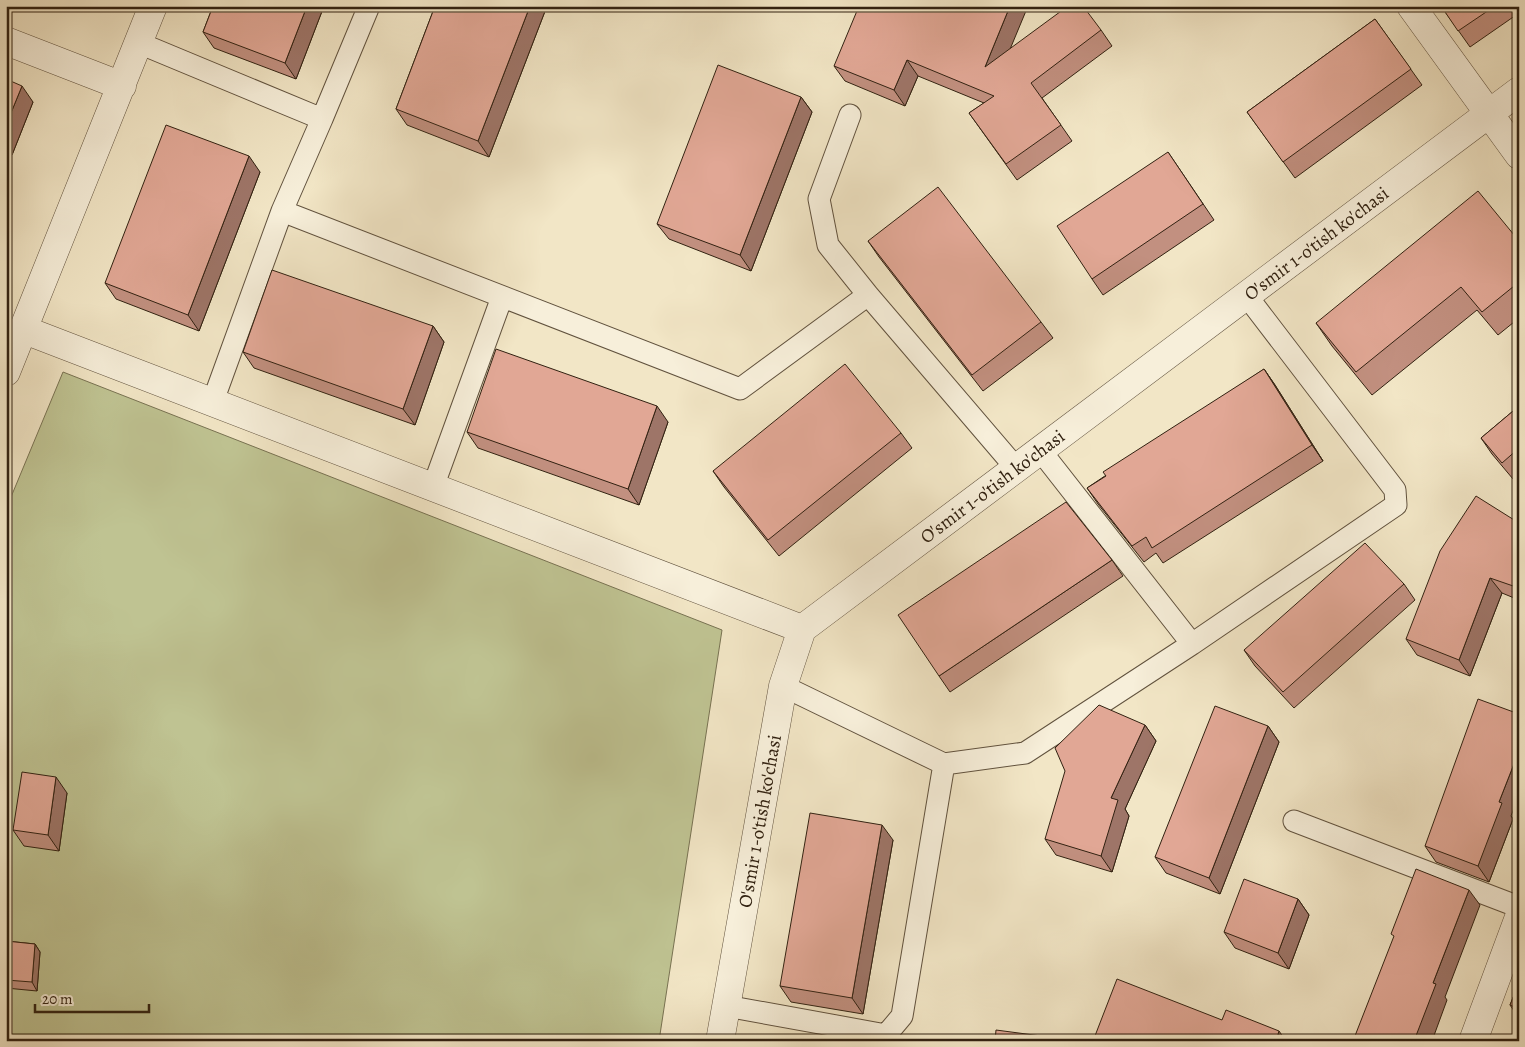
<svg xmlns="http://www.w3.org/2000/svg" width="1525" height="1047" viewBox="0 0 1525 1047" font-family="Alegreya,serif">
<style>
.green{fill:#bfc392;stroke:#787252}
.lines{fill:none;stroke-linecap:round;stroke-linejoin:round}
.lane-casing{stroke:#61523e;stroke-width:23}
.street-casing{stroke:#61523e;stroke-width:29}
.lane{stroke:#f7efda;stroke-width:21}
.street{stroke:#f7efda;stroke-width:28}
.wall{fill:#c29080;stroke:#312111}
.shaded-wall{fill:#9e7568;stroke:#312111}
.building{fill:#e1a795;stroke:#312111}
.labels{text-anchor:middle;stroke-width:4;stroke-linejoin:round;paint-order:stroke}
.street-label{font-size:19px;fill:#312111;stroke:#f7efda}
</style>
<rect width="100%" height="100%" fill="#f2e6c6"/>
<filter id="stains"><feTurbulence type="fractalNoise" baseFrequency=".004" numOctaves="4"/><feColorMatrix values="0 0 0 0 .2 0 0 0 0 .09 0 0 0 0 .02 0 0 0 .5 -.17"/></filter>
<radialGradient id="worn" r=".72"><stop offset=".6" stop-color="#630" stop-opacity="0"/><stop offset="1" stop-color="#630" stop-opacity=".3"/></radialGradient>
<path class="green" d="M 63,372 L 722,630 L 659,1041 L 6,1041 L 6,509 Z"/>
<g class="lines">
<defs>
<path id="lane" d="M 139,43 L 322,119 L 282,211 L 740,389 L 868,295
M 850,115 L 819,199 L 828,245 L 868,295 L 1016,468
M 322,119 L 369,6
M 213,401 L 282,211
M 1040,450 L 1192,644 L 1396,505 L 1395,490 L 1246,295
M 433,487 L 502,297
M 783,686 L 944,764 L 1025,753 L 1192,644
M 1294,821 L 1519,907
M 726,1006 L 886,1035 L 902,1016 L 944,764"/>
<path id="street" d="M 1411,6 L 1519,155
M 6,41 L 122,86
M 22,329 L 802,629
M 6,372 L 153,6
M 720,1041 L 783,686 L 802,629 L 1519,91
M 1473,1041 L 1519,917"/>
</defs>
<use href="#lane" class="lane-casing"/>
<use href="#street" class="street-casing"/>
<use href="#lane" class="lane"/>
<use href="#street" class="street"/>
</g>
<path class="wall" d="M 62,6 L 70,6 L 69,9 Z
M 213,6 L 324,6 L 296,79 L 214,48 L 203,32 Z
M 435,6 L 547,6 L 489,157 L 407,125 L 396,109 Z
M 1441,6 L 1519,6 L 1519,13 L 1470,47 Z
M 1375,19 L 1422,85 L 1295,178 L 1247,112 Z
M 1101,30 L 1112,46 L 1042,98 L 1072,141 L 1017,180 L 969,113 L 984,103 L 918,76 L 905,106 L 845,81 L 834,66 L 1010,49 Z
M 6,79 L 33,102 L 12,155 L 6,153 Z
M 801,97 L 812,112 L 751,271 L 669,239 L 657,224 Z
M 1168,152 L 1214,220 L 1103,295 L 1092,279 Z
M 260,172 L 199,331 L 116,299 L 105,283 Z
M 868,241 L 1041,322 L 1053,338 L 983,391 L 879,257 Z
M 1519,241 L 1519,318 L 1498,335 L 1477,310 L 1372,395 L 1332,346 L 1316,323 Z
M 433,326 L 444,342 L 415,425 L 254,368 L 243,352 Z
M 1264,369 L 1275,385 L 1323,461 L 1163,563 L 1156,553 L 1144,562 L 1098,504 L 1087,488 Z
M 1519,406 L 1519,474 L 1513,479 L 1492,454 L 1481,438 Z
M 668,422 L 639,505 L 478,448 L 467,432 Z
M 901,433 L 912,448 L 779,556 L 724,487 L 713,471 Z
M 1519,523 L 1519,600 L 1502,593 L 1470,676 L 1417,655 L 1406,639 Z
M 1112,560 L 1123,576 L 950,692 L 939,676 Z
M 1404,584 L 1415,600 L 1294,708 L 1255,666 L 1244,650 Z
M 1145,725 L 1156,741 L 1125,809 L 1129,816 L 1112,872 L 1056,855 L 1045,839 Z
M 1268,726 L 1279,742 L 1220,894 L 1166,873 L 1155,857 Z
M 67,793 L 59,851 L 24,846 L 13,830 Z
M 1511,816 L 1513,819 L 1489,882 L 1436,862 L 1425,846 Z
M 893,840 L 863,1014 L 791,1002 L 780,986 Z
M 1298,899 L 1309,915 L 1289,969 L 1235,948 L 1224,932 Z
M 6,941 L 35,944 L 40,952 L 37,991 L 6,988 Z
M 1519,983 L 1519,1018 L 1510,1005 Z"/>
<path class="shaded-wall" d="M 307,6 L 324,6 L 296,79 L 285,63 Z
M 530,6 L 547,6 L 489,157 L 478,141 Z
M 1010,6 L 1028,6 L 996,83 L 985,67 Z
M 907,60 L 918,76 L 905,106 L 894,90 Z
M 22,86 L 33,102 L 12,155 L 6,147 L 6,125 Z
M 801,97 L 812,112 L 751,271 L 740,255 Z
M 249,156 L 260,172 L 199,331 L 188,315 Z
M 433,326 L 444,342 L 415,425 L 403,409 Z
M 1264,369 L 1275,385 L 1323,461 L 1312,445 Z
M 657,406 L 668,422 L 639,505 L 628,489 Z
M 1490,578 L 1502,593 L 1470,676 L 1459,660 Z
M 1145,725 L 1156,741 L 1125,809 L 1129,816 L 1112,872 L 1101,856 L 1111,798 Z
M 1268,726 L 1279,742 L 1220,894 L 1209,878 Z
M 1519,751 L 1519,795 L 1511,816 L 1513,819 L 1489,882 L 1478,866 L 1499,802 Z
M 56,777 L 67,793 L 59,851 L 48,835 Z
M 882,825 L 893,840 L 863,1014 L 852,998 Z
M 1469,890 L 1480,905 L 1445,997 L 1447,1000 L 1432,1041 L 1414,1041 L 1433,983 Z
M 1298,899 L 1309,915 L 1289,969 L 1278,953 Z
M 35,944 L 40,952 L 37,991 L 32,982 Z
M 1279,1031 L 1286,1041 L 1276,1041 Z"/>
<path class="building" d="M 213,6 L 307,6 L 285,63 L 203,32 Z
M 435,6 L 530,6 L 478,141 L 396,109 Z
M 859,6 L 1010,6 L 985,67 L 1068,6 L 1083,6 L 1101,30 L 1031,83 L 1061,125 L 1006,164 L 969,113 L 994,96 L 907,60 L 894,90 L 834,66 Z
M 1441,6 L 1495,6 L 1458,31 Z
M 1375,19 L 1411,69 L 1283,162 L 1247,112 Z
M 718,65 L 801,97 L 740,255 L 657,224 Z
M 6,79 L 22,86 L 6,125 Z
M 166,125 L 249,156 L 188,315 L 105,283 Z
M 1168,152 L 1203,204 L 1092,279 L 1057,226 Z
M 938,187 L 1041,322 L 972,375 L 868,241 Z
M 1478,191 L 1519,241 L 1519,282 L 1482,312 L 1461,287 L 1356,372 L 1316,323 Z
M 272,270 L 433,326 L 403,409 L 243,352 Z
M 496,349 L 657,406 L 628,489 L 467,432 Z
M 845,364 L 901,433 L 768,540 L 713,471 Z
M 1264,369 L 1312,445 L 1152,548 L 1146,537 L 1132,546 L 1087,488 L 1106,476 L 1103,472 Z
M 1519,406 L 1519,448 L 1502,463 L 1481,438 Z
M 1476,496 L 1519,523 L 1519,588 L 1490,578 L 1459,660 L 1406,639 L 1440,551 Z
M 1066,502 L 1112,560 L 939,676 L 898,615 Z
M 1365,543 L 1404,584 L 1283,692 L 1244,650 Z
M 1478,699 L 1519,714 L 1519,751 L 1499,802 L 1502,803 L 1478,866 L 1425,846 Z
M 1099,705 L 1145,725 L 1111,798 L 1118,800 L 1101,856 L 1045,839 L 1065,771 L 1055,748 Z
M 1215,706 L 1268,726 L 1209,878 L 1155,857 Z
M 22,772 L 56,777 L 48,835 L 13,830 Z
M 810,813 L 882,825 L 852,998 L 780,986 Z
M 1416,869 L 1469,890 L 1433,983 L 1436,984 L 1414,1041 L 1353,1041 L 1394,936 L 1391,934 Z
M 1244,879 L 1298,899 L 1278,953 L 1224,932 Z
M 6,941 L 35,944 L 32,982 L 6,980 Z
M 1117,979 L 1222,1020 L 1226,1010 L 1279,1031 L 1276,1041 L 1093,1041 Z
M 1519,983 L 1519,1009 L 1510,1005 Z
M 996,1030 L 1079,1041 L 995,1041 Z"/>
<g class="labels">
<g class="street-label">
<text transform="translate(1316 243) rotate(-37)" y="7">O'smir 1-o'tish ko'chasi</text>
<text transform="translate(992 486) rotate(-37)" y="7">O'smir 1-o'tish ko'chasi</text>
<text transform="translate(759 821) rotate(-80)" y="7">O'smir 1-o'tish ko'chasi</text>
</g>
</g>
<rect width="1525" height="1047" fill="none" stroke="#f2e6c6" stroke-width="25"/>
<rect x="8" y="8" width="1510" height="1032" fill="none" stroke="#312111" stroke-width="2.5"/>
<rect x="12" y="12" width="1500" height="1022" fill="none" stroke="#312111"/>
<path d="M35 1004v8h114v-8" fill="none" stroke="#312111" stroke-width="2.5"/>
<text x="42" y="1004" font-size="15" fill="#312111" stroke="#f7efda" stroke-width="4" paint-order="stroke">20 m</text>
<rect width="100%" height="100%" filter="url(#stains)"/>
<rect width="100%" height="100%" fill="url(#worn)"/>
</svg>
